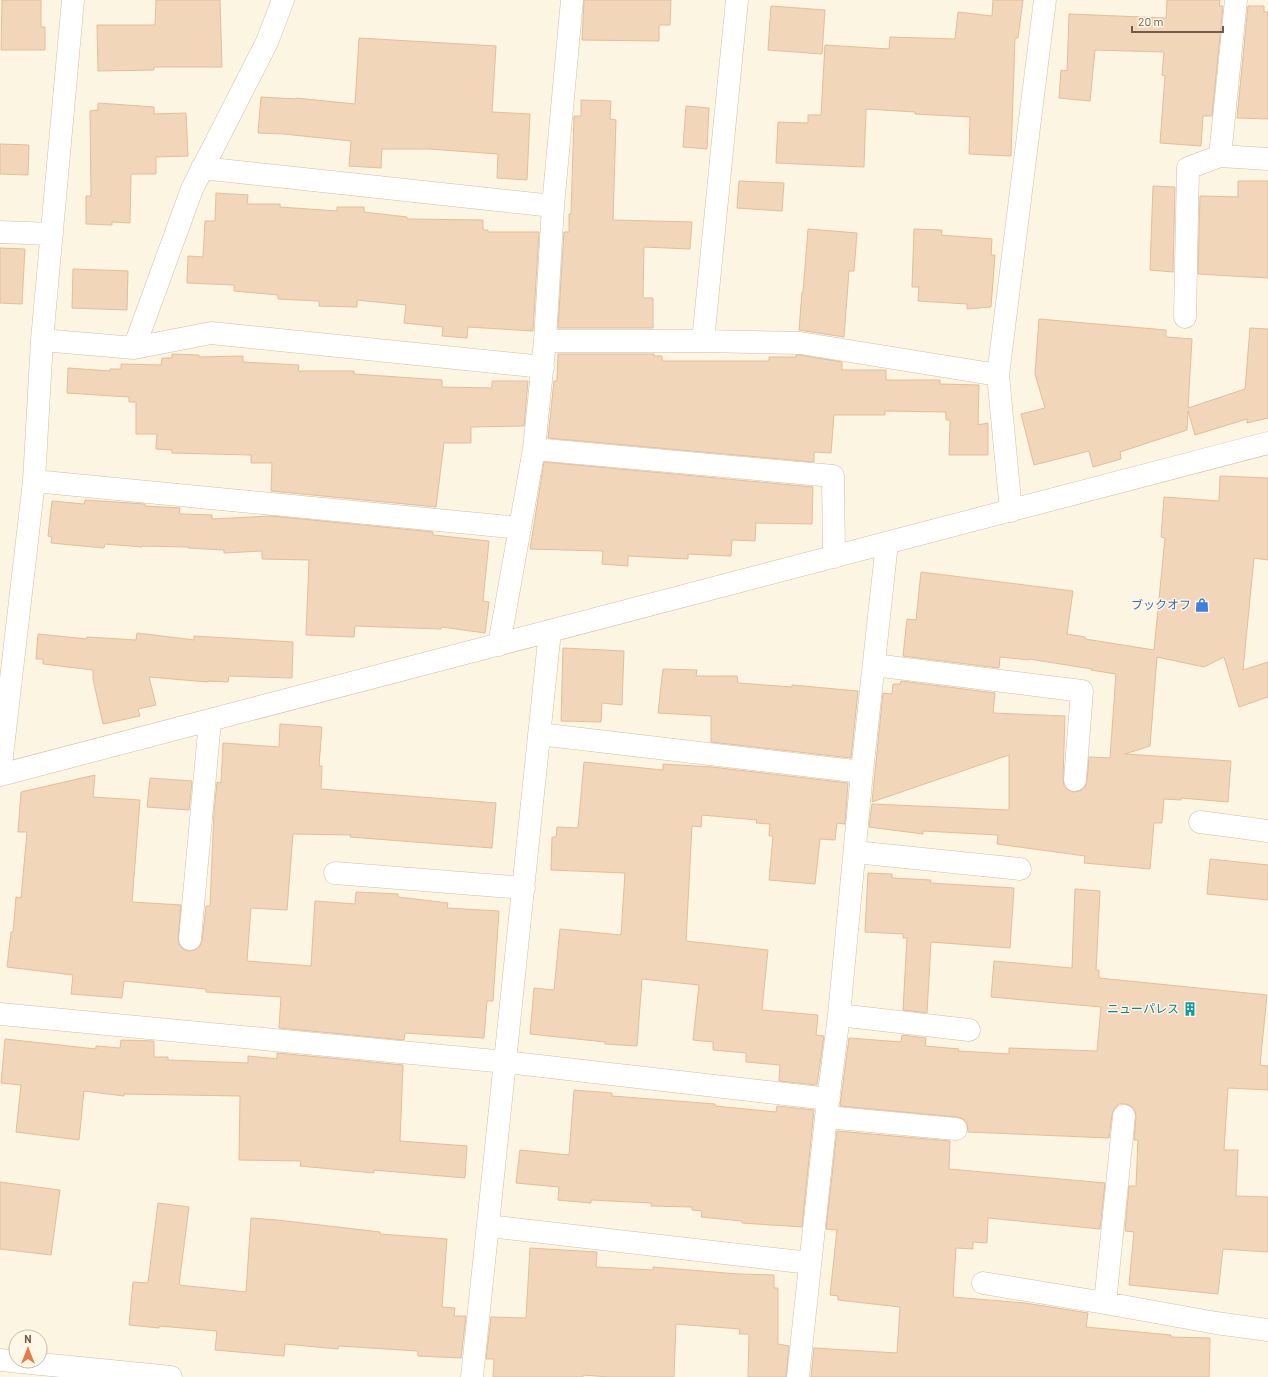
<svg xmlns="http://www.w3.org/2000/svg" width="1268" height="1377" viewBox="0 0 1268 1377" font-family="Barlow,'Noto Sans JP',sans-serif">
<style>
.building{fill:#f1d6ba;stroke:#e3be9a}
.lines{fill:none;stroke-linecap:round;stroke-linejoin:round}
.minor-casing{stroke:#cfbfac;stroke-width:23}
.minor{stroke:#fff;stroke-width:22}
.labels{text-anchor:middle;stroke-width:3;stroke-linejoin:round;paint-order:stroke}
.shop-label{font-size:12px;fill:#366cbe;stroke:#fff8e8;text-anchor:end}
.culture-label{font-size:12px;fill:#0d838f;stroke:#fff8e8;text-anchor:end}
</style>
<rect width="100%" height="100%" fill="#fcf5e2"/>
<path class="building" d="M 2,0 L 41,0 L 41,27 L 45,27 L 45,50 L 1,50 Z
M 156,0 L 220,0 L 222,67 L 154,67 L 154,70 L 98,71 L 97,25 L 155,25 Z
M 584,0 L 671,0 L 670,25 L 659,25 L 659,41 L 582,40 Z
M 993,0 L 1023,0 L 1018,38 L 1015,38 L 1011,156 L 969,154 L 970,117 L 915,114 L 915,112 L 866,109 L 864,167 L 776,163 L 778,122 L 808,123 L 808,115 L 821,115 L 825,45 L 889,49 L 890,37 L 955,39 L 958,12 L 992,16 Z
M 1167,0 L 1220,0 L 1219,6 L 1223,6 L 1212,116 L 1203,116 L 1201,146 L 1160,143 L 1165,76 L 1162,75 L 1164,52 L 1095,50 L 1090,101 L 1059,98 L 1061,70 L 1067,71 L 1069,14 L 1166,18 Z
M 771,6 L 825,10 L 822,54 L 768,50 Z
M 1248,6 L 1264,6 L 1264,12 L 1268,12 L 1268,119 L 1237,118 Z
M 359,38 L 496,46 L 492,112 L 530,114 L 527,180 L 497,178 L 498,154 L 429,149 L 382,149 L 381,168 L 349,166 L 351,141 L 284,134 L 258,133 L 261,97 L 296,99 L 296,98 L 355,104 Z
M 581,100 L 611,101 L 610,119 L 616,120 L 613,220 L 692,222 L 690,249 L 644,247 L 643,298 L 653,298 L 653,328 L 558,328 L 564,232 L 569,232 L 569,214 L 571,214 L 574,116 L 581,116 Z
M 98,103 L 154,107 L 154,114 L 186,113 L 188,156 L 156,157 L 156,174 L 131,174 L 130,223 L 112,222 L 112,225 L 86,224 L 86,196 L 91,196 L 90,111 L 98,110 Z
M 686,106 L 709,108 L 707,149 L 683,147 Z
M 0,144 L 29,145 L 28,175 L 0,174 Z
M 739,181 L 784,183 L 782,211 L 737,208 Z
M 1238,181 L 1268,181 L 1268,278 L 1198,274 L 1200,196 L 1238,197 Z
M 1153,186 L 1175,187 L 1173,272 L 1150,270 Z
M 216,193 L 248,195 L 247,204 L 280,204 L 280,207 L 337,211 L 337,207 L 364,207 L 364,212 L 407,217 L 407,219 L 483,220 L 483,230 L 488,230 L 488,232 L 539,232 L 533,331 L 468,327 L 467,338 L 442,336 L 443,327 L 404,323 L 406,305 L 357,300 L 357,307 L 319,306 L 319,301 L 278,299 L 278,295 L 234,291 L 234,285 L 187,283 L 188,256 L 203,257 L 205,221 L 215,221 Z
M 808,229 L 857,233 L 854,271 L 849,271 L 844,337 L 799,330 L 802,292 L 803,292 Z
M 914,229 L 942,230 L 941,235 L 992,239 L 991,255 L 995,255 L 991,307 L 967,309 L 967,304 L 918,301 L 919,287 L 912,287 Z
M 0,248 L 25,249 L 22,304 L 0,303 Z
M 73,269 L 128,271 L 127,310 L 72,308 Z
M 1039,319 L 1166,330 L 1166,337 L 1192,339 L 1188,408 L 1245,389 L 1250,328 L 1268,329 L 1268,418 L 1247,423 L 1247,419 L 1195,435 L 1188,411 L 1187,430 L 1120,452 L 1121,459 L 1093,467 L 1089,451 L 1034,465 L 1021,414 L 1045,408 L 1035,374 Z
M 172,354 L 199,355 L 199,357 L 243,356 L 243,362 L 299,365 L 298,371 L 354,371 L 354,374 L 442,380 L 442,387 L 492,388 L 492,381 L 528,381 L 524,426 L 471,427 L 471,443 L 444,443 L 436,507 L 271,491 L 272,463 L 251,463 L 251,455 L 172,453 L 172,450 L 156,449 L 157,434 L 136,434 L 136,402 L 129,402 L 129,397 L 67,393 L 68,368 L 110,371 L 110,369 L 121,369 L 121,364 L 161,365 L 162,358 L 172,358 Z
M 558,354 L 654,354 L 654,356 L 662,356 L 662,361 L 769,361 L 769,357 L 796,357 L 796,355 L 799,355 L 842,362 L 842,370 L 886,370 L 886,380 L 940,380 L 940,384 L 979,385 L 978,425 L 988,423 L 988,455 L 949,455 L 950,420 L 946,420 L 946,412 L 885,411 L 885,415 L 834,415 L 831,453 L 814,452 L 814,462 L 548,438 L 554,381 L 557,381 Z
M 544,462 L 813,487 L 812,524 L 756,523 L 755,541 L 732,540 L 731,556 L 688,554 L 688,559 L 628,556 L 628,566 L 602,564 L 603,551 L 530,549 Z
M 1220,476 L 1268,478 L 1268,560 L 1254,558 L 1243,670 L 1268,662 L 1268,697 L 1239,707 L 1224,657 L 1204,667 L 1157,657 L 1150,746 L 1125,754 L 1231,761 L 1228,802 L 1181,798 L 1181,800 L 1164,799 L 1162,823 L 1154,823 L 1150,869 L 1084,863 L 1085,856 L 997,844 L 998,835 L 923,831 L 923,834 L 869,827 L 872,804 L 1009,810 L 1009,755 L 872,802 L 883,693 L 892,694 L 893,684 L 900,684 L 901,681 L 995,693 L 993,713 L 1065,716 L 1063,779 L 1064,786 L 1068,790 L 1074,792 L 1080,791 L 1085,787 L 1087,781 L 1089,757 L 1110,758 L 1116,674 L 1091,670 L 1092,669 L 1029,659 L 1029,660 L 1000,657 L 999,668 L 903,656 L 907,619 L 916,620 L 921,572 L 1073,591 L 1067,634 L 1085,637 L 1085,639 L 1154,650 L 1165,538 L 1161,537 L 1164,497 L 1219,501 Z
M 85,500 L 145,504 L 145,506 L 180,508 L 179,514 L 212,515 L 212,519 L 271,516 L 433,532 L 433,535 L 489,541 L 483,601 L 489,602 L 485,633 L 442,627 L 441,629 L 355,626 L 354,637 L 306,635 L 309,560 L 262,559 L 262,551 L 224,553 L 224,550 L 188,548 L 188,547 L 142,546 L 142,547 L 105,544 L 104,548 L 51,543 L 52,537 L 48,536 L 52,501 L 84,504 Z
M 137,633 L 194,640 L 194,636 L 293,642 L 292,678 L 229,676 L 228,682 L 208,681 L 208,682 L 149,677 L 156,705 L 138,709 L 140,716 L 103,724 L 93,679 L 93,670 L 43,664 L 43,659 L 36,659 L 38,634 L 87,639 L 87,637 L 136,640 Z
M 563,648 L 624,651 L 622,705 L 602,703 L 601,722 L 561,721 Z
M 663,669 L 697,670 L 696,676 L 737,676 L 738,683 L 792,687 L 792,685 L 858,691 L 851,758 L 711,742 L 711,716 L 658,713 Z
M 280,724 L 322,727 L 319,766 L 322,766 L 321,789 L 496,803 L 492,848 L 350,837 L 351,835 L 293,834 L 287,910 L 251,908 L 247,961 L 311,966 L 315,901 L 355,904 L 356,892 L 398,894 L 398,897 L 448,903 L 447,908 L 499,911 L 493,1001 L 487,1001 L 484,1038 L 405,1033 L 404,1040 L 279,1028 L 281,997 L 206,992 L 206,989 L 124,981 L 122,998 L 71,994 L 73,975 L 7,967 L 11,932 L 13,932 L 16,897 L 21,898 L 27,832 L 18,832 L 21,792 L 95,775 L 93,797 L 140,800 L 132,902 L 181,905 L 178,938 L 179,944 L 183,949 L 188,951 L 195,950 L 200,946 L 202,941 L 206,906 L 210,906 L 214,812 L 217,782 L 221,783 L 223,743 L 279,747 Z
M 584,762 L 663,770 L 663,764 L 712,767 L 848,783 L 845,824 L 837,823 L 835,840 L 820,839 L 815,884 L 769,880 L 773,836 L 769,836 L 770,824 L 756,823 L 757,820 L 702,815 L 701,827 L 692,826 L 686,941 L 768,950 L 762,1010 L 818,1015 L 816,1035 L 824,1036 L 817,1085 L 779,1081 L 780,1065 L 746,1062 L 746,1053 L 713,1050 L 713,1042 L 693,1040 L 699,985 L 642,979 L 637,1046 L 605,1044 L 605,1042 L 530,1034 L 534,988 L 554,990 L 560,929 L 621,935 L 625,873 L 551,870 L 552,837 L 556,837 L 557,827 L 578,828 Z
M 150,778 L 192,781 L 189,810 L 147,807 Z
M 1210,859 L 1268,865 L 1268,900 L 1207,894 Z
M 868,873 L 892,874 L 892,878 L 931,880 L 930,883 L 1014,888 L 1010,948 L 931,942 L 927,1013 L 903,1010 L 907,938 L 903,938 L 903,934 L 865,932 Z
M 1075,889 L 1100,891 L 1096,970 L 1099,970 L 1099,978 L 1267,995 L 1260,1065 L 1268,1066 L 1268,1090 L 1228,1088 L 1224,1150 L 1238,1150 L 1236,1196 L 1268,1197 L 1268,1252 L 1223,1249 L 1218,1294 L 1129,1285 L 1134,1232 L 1125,1231 L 1129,1186 L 1136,1186 L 1138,1140 L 1134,1140 L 1136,1117 L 1135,1111 L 1131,1106 L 1126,1104 L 1119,1104 L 1114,1109 L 1112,1115 L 1109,1138 L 968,1132 L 967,1123 L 963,1119 L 957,1117 L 840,1106 L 849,1038 L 901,1042 L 902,1035 L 926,1038 L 925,1046 L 959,1049 L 958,1051 L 1009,1054 L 1009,1048 L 1097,1051 L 1101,1007 L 991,997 L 994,961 L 1072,968 Z
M 5,1039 L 96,1049 L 96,1046 L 120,1048 L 121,1040 L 154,1041 L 154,1057 L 168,1057 L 168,1060 L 248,1063 L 248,1056 L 277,1059 L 277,1053 L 403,1065 L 400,1141 L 467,1146 L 465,1178 L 374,1170 L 374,1173 L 300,1166 L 301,1161 L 239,1160 L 240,1096 L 124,1094 L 124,1096 L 84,1091 L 79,1140 L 16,1132 L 21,1085 L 1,1083 Z
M 574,1090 L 612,1093 L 612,1096 L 715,1104 L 715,1106 L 776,1112 L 777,1106 L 814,1110 L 802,1227 L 742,1223 L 742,1221 L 701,1217 L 702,1211 L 692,1210 L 692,1207 L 651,1206 L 651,1203 L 591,1200 L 591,1203 L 558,1200 L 559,1187 L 516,1183 L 520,1150 L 569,1155 Z
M 837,1131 L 950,1141 L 949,1169 L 1105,1183 L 1100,1229 L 988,1218 L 987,1243 L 973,1242 L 973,1249 L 956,1248 L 953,1297 L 1025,1303 L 1088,1313 L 1086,1327 L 1171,1335 L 1171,1337 L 1210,1338 L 1209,1377 L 811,1377 L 814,1348 L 897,1353 L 900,1307 L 838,1300 L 838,1296 L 830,1295 L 837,1230 L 826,1229 Z
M 0,1182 L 60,1190 L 51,1255 L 0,1249 Z
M 158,1203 L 189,1207 L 179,1285 L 246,1292 L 251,1218 L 277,1220 L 380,1232 L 380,1234 L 447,1239 L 442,1307 L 455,1308 L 454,1316 L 466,1316 L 461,1358 L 418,1356 L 418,1351 L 339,1346 L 338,1349 L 285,1344 L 284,1356 L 215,1350 L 217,1331 L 159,1326 L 159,1328 L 129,1325 L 133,1282 L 148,1283 Z
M 530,1248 L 597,1252 L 596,1267 L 653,1270 L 653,1267 L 738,1274 L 774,1275 L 774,1288 L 778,1288 L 778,1344 L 789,1346 L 786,1377 L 748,1377 L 749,1334 L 739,1334 L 740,1329 L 676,1324 L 674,1377 L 609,1377 L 583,1375 L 583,1377 L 493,1377 L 494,1359 L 486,1359 L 491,1317 L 526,1318 Z"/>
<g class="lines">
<defs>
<path id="minor" d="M 1236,0 L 1220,156 L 1268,159
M 202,168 L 553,206
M 0,232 L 52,234
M 1185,317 L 1188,168 L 1220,156
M 42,340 L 134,348 L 211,333 L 543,367
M 545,341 L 703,341 L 800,343 L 998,375
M 703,341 L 737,0
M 134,348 L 192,189 L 267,42 L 283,0
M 534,449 L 833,476 L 834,557
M 34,481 L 520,528
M 1011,511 L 998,375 L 1045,0
M 499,645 L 534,449 L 545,341 L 553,206 L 572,0
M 874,665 L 1082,691 L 1075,780
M 539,734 L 862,772
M 0,773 L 34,481 L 42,340 L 73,0
M 0,775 L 1268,443
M 1200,822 L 1268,831
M 855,852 L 1020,869
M 335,873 L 524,888
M 190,939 L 210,721
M 0,1014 L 506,1062 L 829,1099
M 839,1015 L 969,1030
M 1124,1116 L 1105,1303 L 1216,1323 L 1268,1330
M 826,1117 L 956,1129
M 488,1226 L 810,1263
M 983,1283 L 1105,1303
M 0,1360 L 171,1377
M 472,1377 L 550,631
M 798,1377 L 826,1117 L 839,1015 L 862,772 L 887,543"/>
</defs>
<use href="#minor" class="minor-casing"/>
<use href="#minor" class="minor"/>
</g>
<defs>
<symbol id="shop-bare" viewBox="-9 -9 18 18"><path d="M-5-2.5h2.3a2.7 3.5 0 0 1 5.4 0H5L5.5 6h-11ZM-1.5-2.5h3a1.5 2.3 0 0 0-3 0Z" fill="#3f7fe0" stroke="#fff8e8" stroke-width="2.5" paint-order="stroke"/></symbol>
<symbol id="building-bare" viewBox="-9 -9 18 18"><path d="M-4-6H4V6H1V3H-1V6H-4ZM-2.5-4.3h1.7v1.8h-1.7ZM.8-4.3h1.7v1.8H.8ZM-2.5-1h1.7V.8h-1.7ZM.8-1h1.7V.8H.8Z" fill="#0f9aa8" stroke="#fff8e8" stroke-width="2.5" paint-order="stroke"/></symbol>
</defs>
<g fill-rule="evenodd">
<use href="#shop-bare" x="1192" y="595" width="20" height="20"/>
<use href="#building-bare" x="1180" y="999" width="20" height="20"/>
</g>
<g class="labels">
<g class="shop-label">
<text x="1191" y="609">ブックオフ</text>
</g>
<g class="culture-label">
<text x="1179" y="1013">ニューパレス</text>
</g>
</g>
<g transform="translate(28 1349)"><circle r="19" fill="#fff8e8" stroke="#c7baa8"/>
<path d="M0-3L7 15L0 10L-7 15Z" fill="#e57c48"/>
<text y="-6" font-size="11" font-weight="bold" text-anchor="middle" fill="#735c49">N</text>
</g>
<path d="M1132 26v6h91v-6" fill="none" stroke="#735c49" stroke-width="2"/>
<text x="1138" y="26" font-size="12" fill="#735c49" stroke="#fff8e8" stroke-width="3" paint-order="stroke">20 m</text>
</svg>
